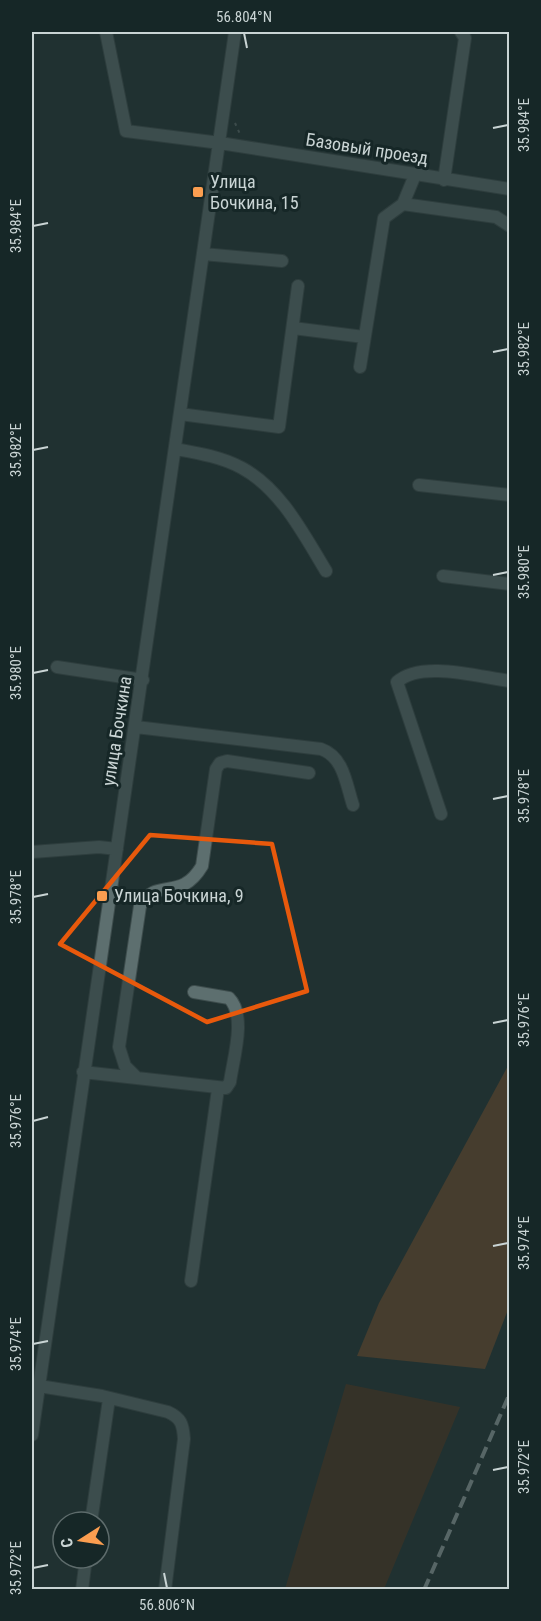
<svg xmlns="http://www.w3.org/2000/svg" width="541" height="1621" viewBox="0 0 541 1621" font-family="'Roboto Condensed',sans-serif">
<style>
.green{fill:#4f341e}
.forest{fill:#734c2c}
.lines{fill:none;stroke-linecap:round;stroke-linejoin:round}
.minor-casing{stroke:#3e4d4d;stroke-width:14}
.path{stroke:#5d6c6c;stroke-width:2;stroke-dasharray:3 4.5;stroke-linecap:butt}
.minor{stroke:#5d6f6f;stroke-width:12}
.rail{stroke:#99a6a6;stroke-width:4;stroke-dasharray:12 6;stroke-linecap:butt}
.marked{fill:none;stroke:#e8590c;stroke-width:4.5;stroke-linejoin:round}
.ticks{fill:none;stroke:#c9d4d4;stroke-width:2}
.poi-dot{fill:#fb9e50;stroke:#162727;stroke-width:2}
.labels{text-anchor:middle;stroke-width:6;stroke-linejoin:round;paint-order:stroke}
.street-label{font-size:18px;fill:#c9d4d4;stroke:#162727}
.poi-label{font-size:18px;fill:#c9d4d4;stroke:#162727;text-anchor:start}
.neatline{fill:none;stroke:#c9d4d4;stroke-width:2}
.ticks-label{font-size:15px;text-anchor:middle;fill:#c9d4d4}
</style>
<rect width="100%" height="100%" fill="#203131"/>
<path class="green" d="M 346,1384 L 460,1407 L 384,1589 L 285,1589 Z"/>
<path class="forest" d="M 509,1064 L 509,1307 L 485,1369 L 357,1356 L 379,1303 Z"/>
<g class="lines">
<defs>
<path id="minor" d="M 106,32 L 126,131 L 220,143 L 510,189
M 415,175 L 403,204 L 496,217 L 510,226
M 444,180 L 465,38 L 461,32
M 203,254 L 282,261
M 293,328 L 364,337
M 360,367 L 384,218 L 403,204
M 180,414 L 279,427 L 298,286
M 176,449 C 198,453 222,457 242,468 C 281,489 304,535 326,571
M 419,485 L 510,495
M 443,576 L 510,584
M 57,667 L 143,680
M 136,727 L 321,749 C 344,757 346,784 353,805
M 441,814 L 397,682 C 421,660 479,677 510,681
M 32,852 L 99,847 L 117,849
M 83,1072 L 226,1088 L 230,1082 C 233,1059 247,1016 229,998 L 194,992
M 137,1078 L 125,1066 L 119,1047 L 140,906 C 157,876 180,903 202,866 L 216,769 L 220,763 L 227,761 L 309,773
M 191,1281 L 218,1089
M 39,1386 L 102,1396 L 168,1412 C 181,1418 183,1424 184,1439 L 165,1590
M 32,1435 L 235,32
M 91,1522 L 109,1399
M 82,1590 L 86,1558"/>
</defs>
<use href="#minor" class="minor-casing"/>
<path class="path" d="M 235,123 L 240,134"/>
<use href="#minor" class="minor"/>
<path class="rail" d="M 424,1590 L 510,1393"/>
</g>
<path d="M0 0H541V1621H0ZM 150,835 L 272,844 L 307,991 L 207,1022 L 60,944 Z" fill="#203131" fill-opacity=".55" fill-rule="evenodd"/>
<path class="marked" d="M 150,835 L 272,844 L 307,991 L 207,1022 L 60,944 Z"/>
<path class="ticks" d="M 244,33 L 247,48M 493,128 L 508,125M 33,226 L 48,223M 493,352 L 508,349M 33,450 L 48,447M 493,575 L 508,572M 33,673 L 48,670M 493,799 L 508,796M 33,897 L 48,894M 493,1023 L 508,1020M 33,1121 L 48,1117M 493,1246 L 508,1243M 33,1344 L 48,1341M 493,1470 L 508,1467M 33,1568 L 48,1565M 164,1573 L 167,1588"/>
<g class="poi-dot">
<rect x="192" y="186" width="12" height="12" rx="3"/>
<rect x="96" y="890" width="12" height="12" rx="3"/>
</g>
<g class="labels">
<g class="street-label">
<text transform="translate(367 149) rotate(9)" y="6">Базовый проезд</text>
<text transform="translate(117 731) rotate(-81)" y="6">улица Бочкина</text>
</g>
<g class="poi-label">
<text x="210" y="188">Улица<tspan x="210" dy="21">Бочкина, 15</tspan></text>
<text x="114" y="902">Улица Бочкина, 9</text>
</g>
</g>
<rect width="541" height="1621" fill="none" stroke="#162727" stroke-width="66"/>
<g transform="translate(81 1540) rotate(258)"><circle r="28" fill="#162727" stroke="#5e6c6c" stroke-width="1.5"/>
<path d="M0-4.5L10 22L0 15L-10 22Z" fill="#fb9e50"/>
<text y="-9" font-size="16" font-weight="bold" text-anchor="middle" fill="#c9d4d4">С</text>
</g>
<rect x="33" y="33" width="475" height="1555" class="neatline"/>
<g class="ticks-label">
<text x="244" y="22">56.804°N</text>
<text transform="translate(524 125) rotate(-90)" y="5">35.984°E</text>
<text transform="translate(16 226) rotate(-90)" y="5">35.984°E</text>
<text transform="translate(524 349) rotate(-90)" y="5">35.982°E</text>
<text transform="translate(16 450) rotate(-90)" y="5">35.982°E</text>
<text transform="translate(524 572) rotate(-90)" y="5">35.980°E</text>
<text transform="translate(16 673) rotate(-90)" y="5">35.980°E</text>
<text transform="translate(524 796) rotate(-90)" y="5">35.978°E</text>
<text transform="translate(16 897) rotate(-90)" y="5">35.978°E</text>
<text transform="translate(524 1020) rotate(-90)" y="5">35.976°E</text>
<text transform="translate(16 1121) rotate(-90)" y="5">35.976°E</text>
<text transform="translate(524 1243) rotate(-90)" y="5">35.974°E</text>
<text transform="translate(16 1344) rotate(-90)" y="5">35.974°E</text>
<text transform="translate(524 1467) rotate(-90)" y="5">35.972°E</text>
<text transform="translate(16 1568) rotate(-90)" y="5">35.972°E</text>
<text x="167" y="1610">56.806°N</text>
</g>
</svg>
